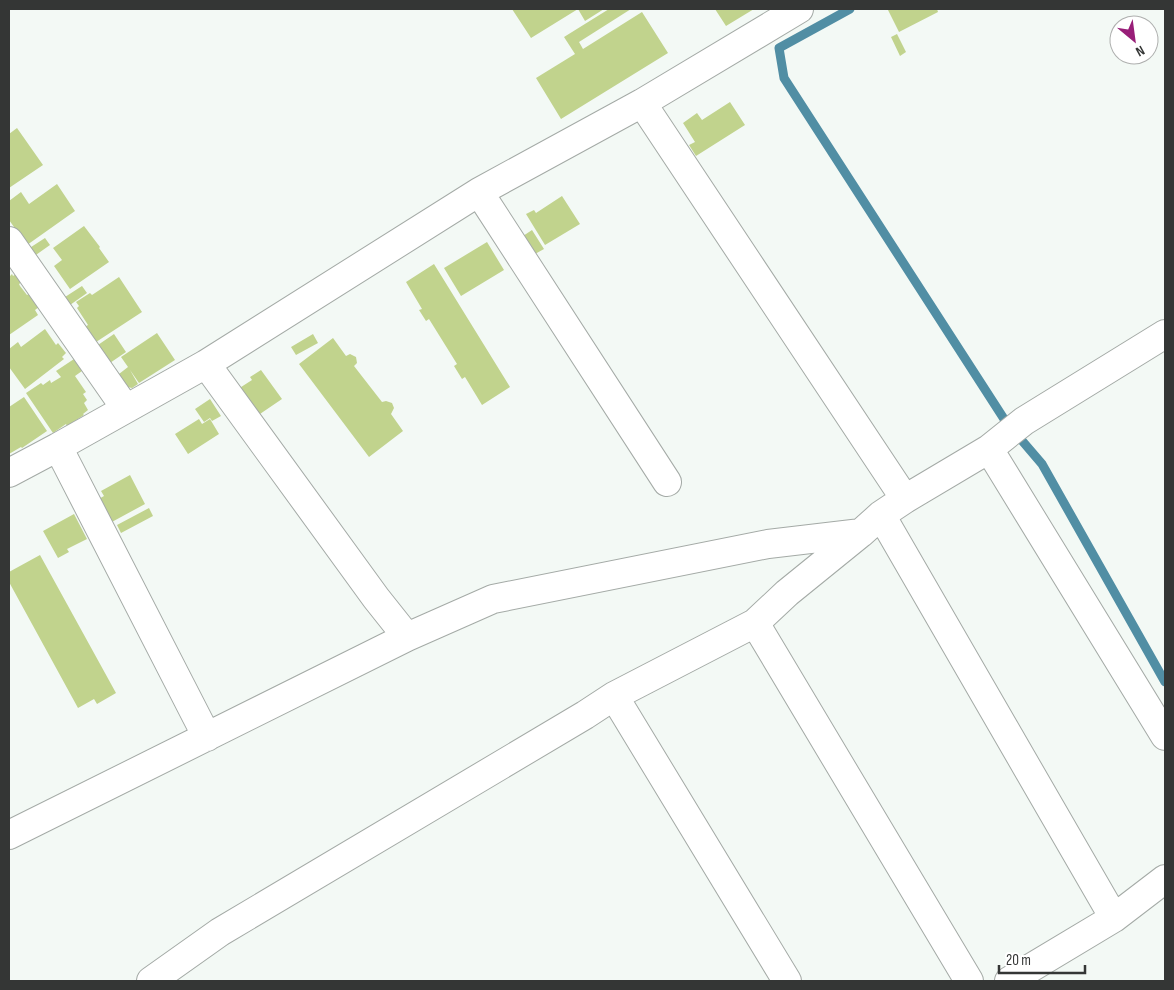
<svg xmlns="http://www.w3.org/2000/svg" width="1174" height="990" viewBox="0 0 1174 990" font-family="'Sofia Sans Condensed',sans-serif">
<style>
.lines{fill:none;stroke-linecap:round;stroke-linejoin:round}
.stream{stroke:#518ea4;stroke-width:9}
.building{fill:#c1d38d}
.street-casing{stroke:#a4aaa6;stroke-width:30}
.street{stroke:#fff;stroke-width:28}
</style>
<rect width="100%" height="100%" fill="#f3f9f5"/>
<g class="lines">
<path class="stream" d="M 850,9 L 779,48 L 784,78 L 1006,422 L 1042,464 L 1165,682"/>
</g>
<path class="building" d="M 512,9 L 604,9 L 585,21 L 578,9 L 531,38 Z
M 609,9 L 631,9 L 579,42 L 583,49 L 642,12 L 668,53 L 561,119 L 536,78 L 575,54 L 564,37 Z
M 715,9 L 754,9 L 726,26 Z
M 889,9 L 937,9 L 938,12 L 899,32 L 888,10 Z
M 897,34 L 906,52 L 900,56 L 891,37 Z
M 730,102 L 745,125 L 696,156 L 689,145 L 695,142 L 683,123 L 697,113 L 702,120 Z
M 17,128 L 43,165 L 9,188 L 9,134 Z
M 57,184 L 75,211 L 27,245 L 9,220 L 10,220 L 9,218 L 9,201 L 21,192 L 29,204 Z
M 562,196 L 580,224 L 545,245 L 526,214 L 534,210 L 536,213 Z
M 84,226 L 100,247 L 99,248 L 109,262 L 70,289 L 54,266 L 62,260 L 53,248 Z
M 532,230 L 544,249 L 535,254 L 523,236 Z
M 45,238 L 50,245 L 33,257 L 28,249 Z
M 487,242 L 504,270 L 461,296 L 444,268 Z
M 434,264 L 510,387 L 482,405 L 465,377 L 462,379 L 454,366 L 457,364 L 429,319 L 426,321 L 419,310 L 422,309 L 406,282 Z
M 12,274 L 13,276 L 16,274 L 22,282 L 19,284 L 20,286 L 27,295 L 29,294 L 39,307 L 35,310 L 38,315 L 9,335 L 9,277 Z
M 119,277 L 142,312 L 93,344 L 83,328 L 88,325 L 77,308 L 79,306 L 76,302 L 90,293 L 92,295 Z
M 82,286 L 87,293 L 70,305 L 65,297 Z
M 45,329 L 56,345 L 58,343 L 66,353 L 62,357 L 64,359 L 25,389 L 9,367 L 9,349 L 18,342 L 21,347 Z
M 157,333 L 175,360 L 139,383 L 130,370 L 138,384 L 132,388 L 127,387 L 119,374 L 128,367 L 121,357 Z
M 114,334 L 126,352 L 107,365 L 95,347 Z
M 313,334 L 318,343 L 296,355 L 291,347 Z
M 333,338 L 346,356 L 350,354 L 356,357 L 357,363 L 354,366 L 382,402 L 386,401 L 392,403 L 394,408 L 391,414 L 403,431 L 369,457 L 299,364 Z
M 74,359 L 82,371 L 75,376 L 86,392 L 83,394 L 87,400 L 84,403 L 88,410 L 83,414 L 84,415 L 67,426 L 66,424 L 53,433 L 26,393 L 41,383 L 43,385 L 50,380 L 51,383 L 66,374 L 61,377 L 56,371 Z
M 261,370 L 282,399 L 257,416 L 238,389 L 252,380 L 250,377 Z
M 24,397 L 47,431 L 22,448 L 21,447 L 9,454 L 9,407 Z
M 210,399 L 221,416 L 212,421 L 210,418 L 204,422 L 195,409 Z
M 199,419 L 202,424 L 210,419 L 219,434 L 188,454 L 175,434 Z
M 130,475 L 145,504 L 110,523 L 97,500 L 104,496 L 101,491 Z
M 149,508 L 153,516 L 121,533 L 117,525 Z
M 74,514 L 87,539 L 67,549 L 69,552 L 58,558 L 43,531 Z
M 40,555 L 116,693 L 97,704 L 94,699 L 78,708 L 9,582 L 9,572 Z"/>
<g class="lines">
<defs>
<path id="street" d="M 642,103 L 905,499
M 479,192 L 667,482
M 9,241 L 126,409
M 206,364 L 376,598 L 407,637
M 58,447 L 207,737
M 989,449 L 1165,736
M 9,473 L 58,447 L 206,364 L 479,192 L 642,103 L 799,9
M 881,515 L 1114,918
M 755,623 L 969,981
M 614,696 L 787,981
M 9,835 L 407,637 L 493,599 L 768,544 L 861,533
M 151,981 L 220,932 L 585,715 L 614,696 L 755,623 L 787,593 L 861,533 L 881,515 L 905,499 L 989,449 L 1024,421 L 1165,334
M 1009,981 L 1114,918 L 1165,879"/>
</defs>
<use href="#street" class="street-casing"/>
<use href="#street" class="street"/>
</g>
<rect width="1174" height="990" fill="none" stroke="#343635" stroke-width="20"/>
<g transform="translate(1134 40) rotate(151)"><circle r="24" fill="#ffffff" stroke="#aeafae"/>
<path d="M0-4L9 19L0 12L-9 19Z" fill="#981e78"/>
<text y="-8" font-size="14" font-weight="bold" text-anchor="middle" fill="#343635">N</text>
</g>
<path d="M999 965v8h86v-8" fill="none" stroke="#343635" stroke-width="2.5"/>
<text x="1006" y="965" font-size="15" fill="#343635" stroke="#ffffff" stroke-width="4" paint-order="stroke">20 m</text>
</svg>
